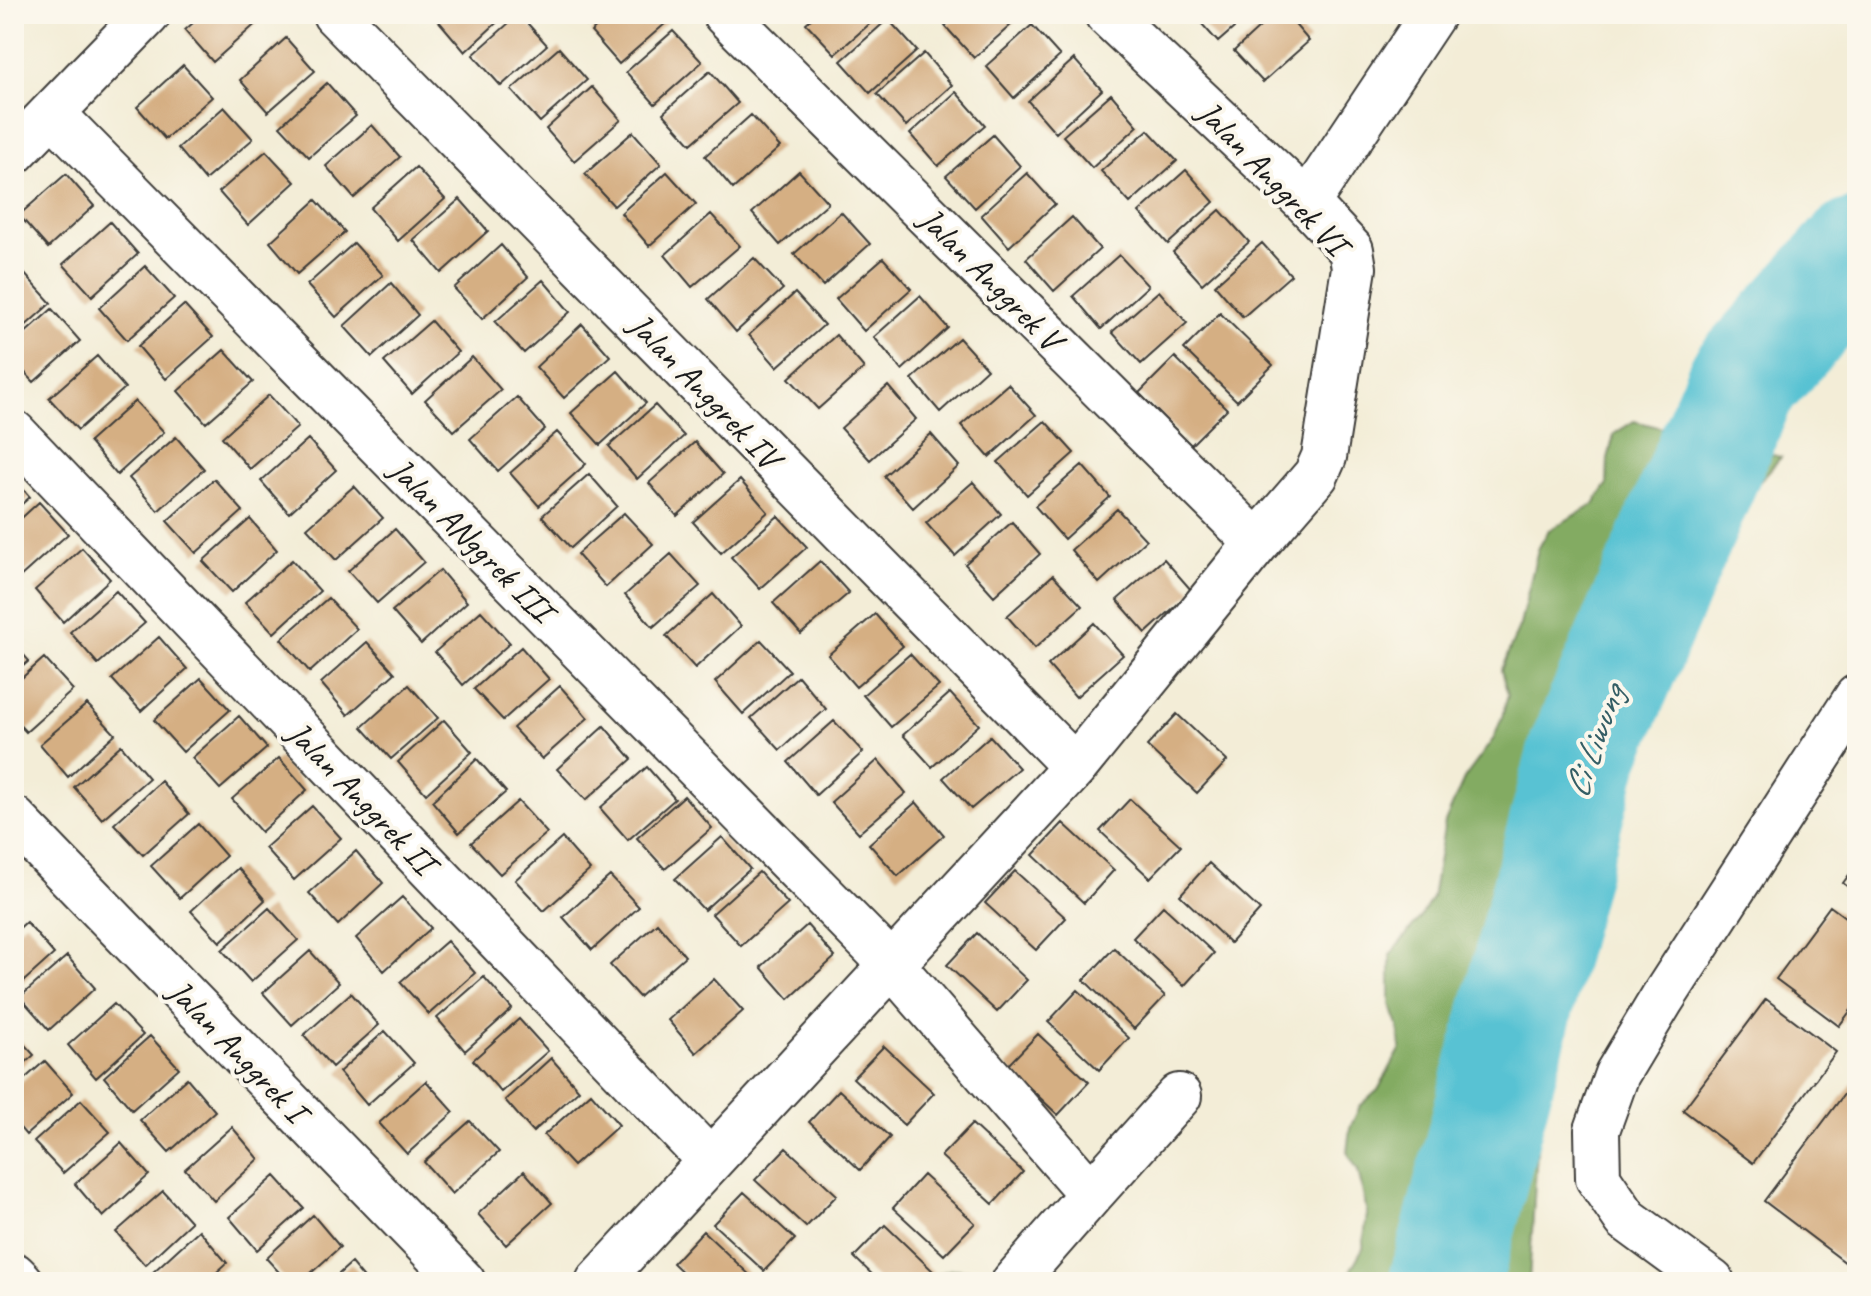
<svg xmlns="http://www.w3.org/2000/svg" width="1871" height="1296" viewBox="0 0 1871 1296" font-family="Caveat,sans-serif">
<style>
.forest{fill:#83ab62;stroke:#50643f;stroke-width:2}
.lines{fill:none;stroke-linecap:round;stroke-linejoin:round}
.river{stroke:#58c2d3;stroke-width:112}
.building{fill:#d5af83}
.minor-casing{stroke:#3c3b38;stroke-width:48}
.minor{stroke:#fff;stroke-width:44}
.labels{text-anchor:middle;stroke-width:8;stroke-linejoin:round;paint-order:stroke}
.street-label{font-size:34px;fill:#1c1c1c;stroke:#fbf7ec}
.water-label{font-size:36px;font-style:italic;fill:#345e65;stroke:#fbf7ec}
</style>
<rect width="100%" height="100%" fill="#fbf7ec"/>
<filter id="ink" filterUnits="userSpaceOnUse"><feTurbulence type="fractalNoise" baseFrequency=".0125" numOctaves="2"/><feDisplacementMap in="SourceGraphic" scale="16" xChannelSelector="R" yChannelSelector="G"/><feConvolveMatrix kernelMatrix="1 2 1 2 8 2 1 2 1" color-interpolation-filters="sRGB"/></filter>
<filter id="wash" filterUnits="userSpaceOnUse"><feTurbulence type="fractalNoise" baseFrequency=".006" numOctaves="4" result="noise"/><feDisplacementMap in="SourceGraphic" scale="32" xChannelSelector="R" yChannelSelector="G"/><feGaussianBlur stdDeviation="1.8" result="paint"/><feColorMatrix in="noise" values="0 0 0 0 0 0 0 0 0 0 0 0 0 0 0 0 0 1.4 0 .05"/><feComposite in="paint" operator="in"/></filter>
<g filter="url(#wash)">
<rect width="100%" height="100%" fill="#f3edd7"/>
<path class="forest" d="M 1634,421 L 1781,457 L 1754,488 L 1675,623 L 1647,711 L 1632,725 L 1615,766 L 1609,785 L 1604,829 L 1545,1061 L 1547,1081 L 1540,1101 L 1529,1282 L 1349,1282 L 1351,1269 L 1363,1248 L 1367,1213 L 1358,1170 L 1347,1152 L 1350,1128 L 1360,1106 L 1378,1090 L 1401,1048 L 1398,1026 L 1390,1004 L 1390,955 L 1420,918 L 1432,898 L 1445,822 L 1464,779 L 1494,738 L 1502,717 L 1508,695 L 1501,670 L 1520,625 L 1538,549 L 1549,530 L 1593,505 L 1607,485 L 1608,459 L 1614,434 Z
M 952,1269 L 978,1271 L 993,1282 L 926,1282 L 928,1278 Z"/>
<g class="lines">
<path class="river" d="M 1445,1282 L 1584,752 L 1742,382 L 1857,254"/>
</g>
<g id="blocks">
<path class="building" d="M 203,14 L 255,14 L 260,20 L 213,62 L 185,30 Z
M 443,14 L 506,14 L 465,52 L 437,19 Z
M 519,14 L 547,45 L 501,86 L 473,55 Z
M 575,14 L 599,14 L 586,26 Z
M 611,14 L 658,14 L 666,23 L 619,64 L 591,32 Z
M 817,14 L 881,14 L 835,54 L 806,23 Z
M 959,14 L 1019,14 L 1021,16 L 974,58 L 945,26 Z
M 1193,14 L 1250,14 L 1218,42 Z
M 1274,14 L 1286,14 L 1309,41 L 1263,82 L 1234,51 Z
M 888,19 L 917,51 L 870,93 L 841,61 Z
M 1032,25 L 1060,56 L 1014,98 L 986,66 Z
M 673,31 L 702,62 L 655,104 L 626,72 Z
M 286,38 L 315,71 L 268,112 L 240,80 Z
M 559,48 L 587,80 L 540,122 L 511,90 Z
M 924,53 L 952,85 L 906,126 L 877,94 Z
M 1074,59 L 1102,90 L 1056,133 L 1028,101 Z
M 183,65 L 212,97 L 165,139 L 137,107 Z
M 710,71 L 738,103 L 691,144 L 663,113 Z
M 327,83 L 356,116 L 309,157 L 280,126 Z
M 592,87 L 621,120 L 574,161 L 546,129 Z
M 956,92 L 985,125 L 938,166 L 910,134 Z
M 1111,94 L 1138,126 L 1092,168 L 1063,136 Z
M 224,107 L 253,139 L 205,180 L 178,148 Z
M 751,115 L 780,147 L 733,189 L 705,156 Z
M 372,125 L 400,157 L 354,198 L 326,166 Z
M 1148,130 L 1177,161 L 1130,203 L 1101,171 Z
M 633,132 L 661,164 L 614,206 L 585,174 Z
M 993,135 L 1020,166 L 975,208 L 946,176 Z
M 266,151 L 295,182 L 248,225 L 219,192 Z
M 416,167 L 445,199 L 398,241 L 370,208 Z
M 1186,170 L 1214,202 L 1168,244 L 1139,212 Z
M 799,171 L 828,203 L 780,245 L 752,213 Z
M 667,172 L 696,204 L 649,246 L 621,213 Z
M 1027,173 L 1055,204 L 1009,247 L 981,215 Z
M 66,174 L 94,206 L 48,248 L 19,215 Z
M 460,199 L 488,231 L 441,273 L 413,240 Z
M 316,200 L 345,232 L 297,274 L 270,242 Z
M 1220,210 L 1249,242 L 1202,284 L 1173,252 Z
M 841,212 L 870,244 L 823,286 L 794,254 Z
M 711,214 L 740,246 L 692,287 L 665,255 Z
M 1072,217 L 1100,249 L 1054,291 L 1026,259 Z
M 110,222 L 138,254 L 92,296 L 63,264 Z
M 354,243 L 383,275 L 336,317 L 307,285 Z
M 1262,243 L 1291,275 L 1243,317 L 1215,285 Z
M 501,245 L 528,277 L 482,319 L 454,288 Z
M 1119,255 L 1148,286 L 1101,329 L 1073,296 Z
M 754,258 L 783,289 L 736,332 L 708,299 Z
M 883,258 L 911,289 L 864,331 L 836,299 Z
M 145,266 L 174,298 L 127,340 L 99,308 Z
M 22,271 L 51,303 L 14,336 L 14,278 Z
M 543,280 L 570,312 L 524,353 L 495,322 Z
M 391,283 L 418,315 L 372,357 L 344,326 Z
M 1159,291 L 1187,323 L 1141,364 L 1112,332 Z
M 795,293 L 824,325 L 777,367 L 749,335 Z
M 920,296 L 948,328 L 902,370 L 874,337 Z
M 184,305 L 213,337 L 166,379 L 138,346 Z
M 52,309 L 80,341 L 34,382 L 14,361 L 14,343 Z
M 1220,313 L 1273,365 L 1237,401 L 1184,349 Z
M 431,321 L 458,352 L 412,394 L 384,362 Z
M 582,324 L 610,356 L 564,398 L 536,367 Z
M 836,335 L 864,368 L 818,409 L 789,378 Z
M 959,338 L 987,369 L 940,412 L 912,379 Z
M 224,350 L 253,382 L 206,423 L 178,391 Z
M 97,356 L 125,388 L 78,430 L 49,398 Z
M 472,357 L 501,390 L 454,431 L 425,400 Z
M 1175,357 L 1227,409 L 1191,445 L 1139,393 Z
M 618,371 L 646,403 L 600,445 L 571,413 Z
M 1008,384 L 1036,415 L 989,457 L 961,425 Z
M 888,386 L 916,419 L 870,460 L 841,428 Z
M 269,395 L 298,427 L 250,469 L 222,437 Z
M 517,397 L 545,429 L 498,471 L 470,439 Z
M 135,401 L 164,432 L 117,475 L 89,442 Z
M 655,405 L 684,436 L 637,479 L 609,446 Z
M 1045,421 L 1074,453 L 1027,495 L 998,462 Z
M 557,432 L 586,464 L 539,506 L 510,473 Z
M 931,434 L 959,466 L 913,508 L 884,476 Z
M 176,437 L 204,469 L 158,511 L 129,478 Z
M 308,439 L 336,470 L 289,513 L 261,481 Z
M 695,442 L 723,474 L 677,516 L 649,483 Z
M 1082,465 L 1110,497 L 1064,539 L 1035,506 Z
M 589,474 L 617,506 L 571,548 L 542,516 Z
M 14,479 L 30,497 L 14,511 Z
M 214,479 L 243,511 L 196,553 L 167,521 Z
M 740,480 L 768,512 L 721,553 L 693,522 Z
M 973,482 L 1001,514 L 955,556 L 926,523 Z
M 354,486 L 383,518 L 336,560 L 307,528 Z
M 39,502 L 68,534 L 21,576 L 14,568 L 14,525 Z
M 1117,509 L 1146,540 L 1099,583 L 1071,550 Z
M 624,513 L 653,544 L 606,587 L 577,554 Z
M 778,516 L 807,547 L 760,589 L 731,557 Z
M 250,519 L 277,550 L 232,592 L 203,561 Z
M 1012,522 L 1040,554 L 994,596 L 965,564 Z
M 395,529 L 424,562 L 377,603 L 348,571 Z
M 82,548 L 110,579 L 63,622 L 35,590 Z
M 671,554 L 700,586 L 653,627 L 625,595 Z
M 1164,559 L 1192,591 L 1146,633 L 1117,600 Z
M 292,560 L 320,591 L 274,633 L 245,602 Z
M 820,561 L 849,593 L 801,634 L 773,603 Z
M 440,570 L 467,602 L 421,644 L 392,611 Z
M 1053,575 L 1082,606 L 1035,648 L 1007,616 Z
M 116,591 L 145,623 L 98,664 L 70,632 Z
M 713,594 L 741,626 L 695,668 L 666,636 Z
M 328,598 L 357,629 L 310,672 L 281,639 Z
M 481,611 L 510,643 L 463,685 L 435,652 Z
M 875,614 L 903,646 L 856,687 L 828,655 Z
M 1094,623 L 1123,655 L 1076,697 L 1048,665 Z
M 159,637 L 187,669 L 141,711 L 112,679 Z
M 761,640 L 790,671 L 743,714 L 715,682 Z
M 367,642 L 395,673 L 348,715 L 321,683 Z
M 14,644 L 29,661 L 14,674 Z
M 521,647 L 549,679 L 503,720 L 474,689 Z
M 910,654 L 939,686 L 891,727 L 863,695 Z
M 44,658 L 73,690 L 26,732 L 14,719 L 14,685 Z
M 798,676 L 826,709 L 780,750 L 751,718 Z
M 201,678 L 230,710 L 183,752 L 154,720 Z
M 409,685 L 438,718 L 391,759 L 362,727 Z
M 560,686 L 588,718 L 542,759 L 513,728 Z
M 950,693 L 979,725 L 932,767 L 903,735 Z
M 87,704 L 115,734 L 68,777 L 40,744 Z
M 1177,714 L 1227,761 L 1197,793 L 1147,746 Z
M 239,716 L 267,748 L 220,789 L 192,758 Z
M 444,720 L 472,752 L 426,794 L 398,762 Z
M 834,721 L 863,752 L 816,795 L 788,762 Z
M 604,726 L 632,759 L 586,800 L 557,769 Z
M 990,736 L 1019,768 L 971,809 L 943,778 Z
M 121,745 L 149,778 L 102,819 L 74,787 Z
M 279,758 L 307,790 L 261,832 L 232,799 Z
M 477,759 L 506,792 L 459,833 L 432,801 Z
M 878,760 L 906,793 L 859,833 L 831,802 Z
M 647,767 L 675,799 L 628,840 L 600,808 Z
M 161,781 L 189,814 L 143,855 L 114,824 Z
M 684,796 L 712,828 L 665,869 L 637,838 Z
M 1130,799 L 1181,846 L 1150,878 L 1100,831 Z
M 518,801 L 547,833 L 500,874 L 471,843 Z
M 916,802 L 944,835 L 898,876 L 869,844 Z
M 312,806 L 341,838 L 294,880 L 265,848 Z
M 1063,823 L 1114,870 L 1084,903 L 1033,855 Z
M 198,824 L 226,856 L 180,898 L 151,866 Z
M 722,837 L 750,869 L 704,910 L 675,879 Z
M 562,838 L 590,870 L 544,911 L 515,880 Z
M 356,851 L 383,883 L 338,925 L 309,893 Z
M 1209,863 L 1260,910 L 1230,943 L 1180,895 Z
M 1857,864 L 1857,894 L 1843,883 Z
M 238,868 L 265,900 L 220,942 L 191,911 Z
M 1015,871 L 1066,918 L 1036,950 L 985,903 Z
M 759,872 L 788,904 L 741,946 L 712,914 Z
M 610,876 L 639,907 L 592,950 L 563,917 Z
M 402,897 L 431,928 L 384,971 L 356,938 Z
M 1163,906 L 1214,953 L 1184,986 L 1133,938 Z
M 1830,906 L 1857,926 L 1857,1002 L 1839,1026 L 1776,979 Z
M 269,908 L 298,940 L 251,982 L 222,950 Z
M 26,922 L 54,954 L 14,990 L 14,933 Z
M 657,923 L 685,956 L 639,997 L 610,965 Z
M 807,925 L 835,957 L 789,999 L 761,967 Z
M 977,933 L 1027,980 L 997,1012 L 947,965 Z
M 447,941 L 475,973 L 429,1014 L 400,982 Z
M 1114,948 L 1165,996 L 1134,1029 L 1084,980 Z
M 310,951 L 339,983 L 292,1025 L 263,993 Z
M 67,956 L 95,988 L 49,1030 L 20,997 Z
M 484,977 L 512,1009 L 465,1051 L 437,1018 Z
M 714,979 L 743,1011 L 696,1053 L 668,1020 Z
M 1078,990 L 1129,1038 L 1099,1070 L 1048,1022 Z
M 351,993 L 379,1025 L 332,1067 L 304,1035 Z
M 1766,999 L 1836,1052 L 1753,1163 L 1683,1110 Z
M 114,1004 L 143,1035 L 96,1078 L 68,1045 Z
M 519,1019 L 548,1051 L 501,1092 L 473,1060 Z
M 385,1031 L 414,1063 L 367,1105 L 339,1072 Z
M 14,1033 L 34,1055 L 14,1073 Z
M 1038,1034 L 1089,1082 L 1058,1115 L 1007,1066 Z
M 150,1036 L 179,1068 L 132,1110 L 104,1077 Z
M 884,1046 L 934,1093 L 904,1125 L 853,1078 Z
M 551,1058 L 579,1090 L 533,1132 L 505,1100 Z
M 45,1061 L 73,1093 L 26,1135 L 14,1121 L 14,1088 Z
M 1857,1077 L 1857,1256 L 1850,1266 L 1764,1201 Z
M 187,1078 L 215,1111 L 169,1152 L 140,1120 Z
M 426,1081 L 454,1112 L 407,1154 L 379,1123 Z
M 839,1090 L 890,1137 L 860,1170 L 809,1122 Z
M 591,1093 L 619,1125 L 573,1166 L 544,1135 Z
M 81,1100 L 110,1132 L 63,1173 L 34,1142 Z
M 470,1121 L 499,1152 L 452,1194 L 424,1162 Z
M 972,1124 L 1023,1172 L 993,1204 L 941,1156 Z
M 232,1127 L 259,1159 L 214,1201 L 185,1169 Z
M 121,1143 L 149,1175 L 103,1217 L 75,1184 Z
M 786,1148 L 837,1195 L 806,1227 L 755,1180 Z
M 524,1171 L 552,1203 L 506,1245 L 478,1214 Z
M 923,1175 L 975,1223 L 944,1255 L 893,1208 Z
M 275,1176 L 304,1208 L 257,1250 L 229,1217 Z
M 163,1191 L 191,1222 L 145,1265 L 116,1232 Z
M 744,1192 L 795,1239 L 764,1271 L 713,1224 Z
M 313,1215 L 340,1247 L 301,1282 L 288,1282 L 266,1258 Z
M 885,1225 L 935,1273 L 927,1282 L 880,1282 L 854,1257 Z
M 199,1230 L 227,1263 L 206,1282 L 160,1282 L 152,1273 Z
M 703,1231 L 753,1278 L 750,1282 L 693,1282 L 673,1263 Z
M 351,1263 L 367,1282 L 330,1282 Z"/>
</g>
</g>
<g filter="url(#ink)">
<use href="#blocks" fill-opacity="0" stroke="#3c3b38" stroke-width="2"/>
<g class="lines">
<defs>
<path id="minor" d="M 335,14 L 1075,767
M 725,14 L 1257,543
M 52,113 L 892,965 L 1091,1194 L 1014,1282
M 14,152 L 148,14
M 1307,203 L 1433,14
M 14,433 L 710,1161
M 14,819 L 463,1282
M 1091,1194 L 1179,1096
M 14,1275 L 21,1282
M 598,1282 L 1075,767 L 1257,543 L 1316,475 L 1324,457 L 1354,268 L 1351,250 L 1307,203 L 1107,14
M 1712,1282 L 1626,1219 L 1598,1178 L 1597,1130 L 1617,1074 L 1662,999 L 1857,697"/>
</defs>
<use href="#minor" class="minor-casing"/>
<use href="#minor" class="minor"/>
</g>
</g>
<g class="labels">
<g class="street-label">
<text transform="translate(1273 177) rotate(46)" y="12">Jalan Anggrek VI</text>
<text transform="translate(991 278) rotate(45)" y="12">Jalan Anggrek V</text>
<text transform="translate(705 390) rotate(46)" y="12">Jalan Anggrek IV</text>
<text transform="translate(472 539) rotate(45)" y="12">Jalan ANggrek III</text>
<text transform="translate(362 797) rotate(46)" y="12">Jalan Anggrek II</text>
<text transform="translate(238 1050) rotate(46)" y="12">Jalan Anggrek I</text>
</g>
<g class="water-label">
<text transform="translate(1593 741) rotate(-70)" y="13">Ci Liwung</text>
</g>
</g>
<rect width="1871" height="1296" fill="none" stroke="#fbf7ec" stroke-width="48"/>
</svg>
